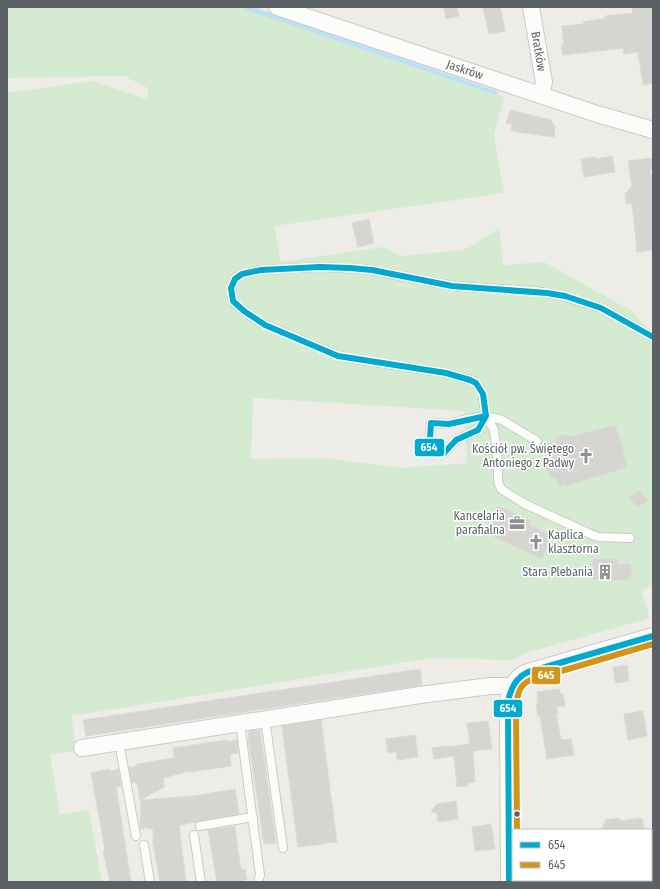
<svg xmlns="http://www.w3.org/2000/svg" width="660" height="889" viewBox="0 0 660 889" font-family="'Fira Sans Condensed',sans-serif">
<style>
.green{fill:#d4ebd1;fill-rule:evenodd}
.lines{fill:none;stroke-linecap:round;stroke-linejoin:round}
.stream{stroke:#bbe1f8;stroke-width:4}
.building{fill:#d6d5d2;stroke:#dcdad6}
.lane-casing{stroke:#cacac9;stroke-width:10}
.street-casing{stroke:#cacac9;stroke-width:18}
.lane{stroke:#fcfcfb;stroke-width:8}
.street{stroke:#fcfcfb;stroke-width:16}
.bus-1-casing{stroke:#fff;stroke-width:9}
.bus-2-casing{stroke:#fff;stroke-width:9}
.bus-1{stroke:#00a9ce;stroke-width:6}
.bus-2{stroke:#d0951a;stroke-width:6}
.bus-dot{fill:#5c6166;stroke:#fff;stroke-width:1.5}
.labels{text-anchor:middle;stroke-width:3;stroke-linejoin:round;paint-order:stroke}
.street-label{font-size:12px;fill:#5c6166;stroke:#fff}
.poi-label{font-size:12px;fill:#5c6166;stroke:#fff;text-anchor:end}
.line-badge{stroke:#fff;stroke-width:1.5}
.badge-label{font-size:11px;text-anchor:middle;font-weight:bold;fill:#fff}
</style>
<rect width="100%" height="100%" fill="#edece7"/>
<path class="green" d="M 7,7 L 255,7 L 496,93 L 504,98 L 494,135 L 504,193 L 274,226 L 281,262 L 383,247 L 400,256 L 464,250 L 499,229 L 503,265 L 544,262 L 632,311 L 653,335 L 653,584 L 641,591 L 650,618 L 526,653 L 512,660 L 430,658 L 71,716 L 77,750 L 50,755 L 60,814 L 89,810 L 102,882 L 7,882 L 7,93 L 93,81 L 147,99 L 148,88 L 124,76 L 7,78 ZM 253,398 L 464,411 L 467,463 L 402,468 L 322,458 L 251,459 ZM 614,425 L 623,448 L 623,452 L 589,479 L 567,486 L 566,484 L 559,487 L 556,478 C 545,475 541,465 549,455 L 545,445 L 555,442 C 558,435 564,433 570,438 Z"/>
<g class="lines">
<path class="stream" d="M 245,7 L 496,93"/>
</g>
<path class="building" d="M 444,7 L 457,7 L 459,16 L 446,19 Z
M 483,7 L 500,7 L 505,31 L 489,34 Z
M 632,7 L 653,7 L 653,83 L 643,85 L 638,52 L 624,54 L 623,48 L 563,55 L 561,45 L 564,45 L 562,26 L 584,24 L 583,22 L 606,18 L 605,16 L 633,13 Z
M 510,110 L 551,120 L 555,127 L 554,137 L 511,131 L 512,124 L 506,123 Z
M 612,156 L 615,172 L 584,177 L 581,159 L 595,157 L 595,159 Z
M 653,158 L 653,170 L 650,170 L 653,185 L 653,250 L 637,252 L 632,203 L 626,204 L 625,194 L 632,186 L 628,161 Z
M 369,219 L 374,243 L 358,247 L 352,223 Z
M 615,425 L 624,451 L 623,452 L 627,467 L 567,486 L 566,484 L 559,487 L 556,479 L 550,476 L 545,468 L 545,461 L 548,454 L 545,445 L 554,442 L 556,438 L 561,435 L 565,435 L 570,437 Z
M 640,491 L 648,501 L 637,507 L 629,497 Z
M 497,506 L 526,518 L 525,519 L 531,521 L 530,525 L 552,536 L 542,559 L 486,533 Z
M 593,559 L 618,559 L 618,564 L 631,564 L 631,576 L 627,580 L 593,579 Z
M 627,665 L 629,681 L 615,683 L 613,667 Z
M 420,669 L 422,685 L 86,736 L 83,720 Z
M 560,689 L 560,694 L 563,694 L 565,706 L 557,707 L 558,714 L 556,714 L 561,740 L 571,739 L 574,755 L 547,759 L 540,716 L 538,717 L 536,703 L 538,703 L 537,692 Z
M 643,711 L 647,736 L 628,740 L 624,714 Z
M 321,720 L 337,842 L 298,847 L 282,726 Z
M 488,721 L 492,749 L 473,751 L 475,782 L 468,783 L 468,786 L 457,787 L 454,756 L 434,759 L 432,748 L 445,746 L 446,747 L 470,744 L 467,723 Z
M 260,730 L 276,843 L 268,844 L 264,844 L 251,757 L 248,739 L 249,731 Z
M 415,735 L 418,757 L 397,760 L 396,752 L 388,753 L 386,739 Z
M 227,740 L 228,742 L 237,740 L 238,753 L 230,754 L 231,766 L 190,772 L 190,771 L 163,778 L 164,787 L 140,800 L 137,783 L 132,783 L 129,768 L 137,766 L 137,764 L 174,758 L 173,748 Z
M 109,769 L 110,771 L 118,769 L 121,786 L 116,787 L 131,882 L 110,882 L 103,851 L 105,850 L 91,773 Z
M 235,789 L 239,814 L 179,825 L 186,882 L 160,882 L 153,843 L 153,828 L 149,829 L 148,827 L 140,829 L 141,800 L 193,796 Z
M 456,801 L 458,819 L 438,822 L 437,814 L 431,811 L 437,804 Z
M 620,818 L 620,821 L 642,818 L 644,830 L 604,830 L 603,824 L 605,824 L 605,820 Z
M 491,824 L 495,849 L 475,851 L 472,827 Z
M 235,826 L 236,837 L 241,870 L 245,869 L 247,880 L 244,880 L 244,882 L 217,882 L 208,830 Z"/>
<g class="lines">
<defs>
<path id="lane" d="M 486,416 L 478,430 L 456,440 L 444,453 L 439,455 L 429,454 L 431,423 L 449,424 L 463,420 L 486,416 L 502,420 L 537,441
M 630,538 L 598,537 L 588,533 L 525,504 L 501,489 L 498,482 L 498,462 L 494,430 L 486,416 L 482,391 L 474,381 L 446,373 L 354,359 L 334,354 L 259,322 L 235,304 L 232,297 L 232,285 L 235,279 L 242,274 L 261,270 L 320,267 L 365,269 L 452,286 L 535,291 L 558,295 L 601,308 L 653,337
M 265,719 L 283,848
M 240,723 L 260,875 L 258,882
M 119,742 L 136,836
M 200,826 L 253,817
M 194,835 L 201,882
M 144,845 L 150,882
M 651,873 L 653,873
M 595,882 L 608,880"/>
<g id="street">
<path id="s1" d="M 277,7 L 597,114 L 653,130"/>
<path id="s2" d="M 531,7 L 544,82 L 541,95"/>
<path d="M 82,748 L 420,695 L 490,686 L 511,686"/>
<path d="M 509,882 L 508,703 C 510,689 514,677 528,672 L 653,636"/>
</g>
</defs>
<use href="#lane" class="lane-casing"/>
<use href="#street" class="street-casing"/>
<use href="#lane" class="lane"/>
<use href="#street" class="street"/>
<defs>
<path id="bus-1" d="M 486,416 L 478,430 L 456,440 L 444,453 L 439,455 L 429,454 L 431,423 L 449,424 Z
M 486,416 L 483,394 L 476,383 L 470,380 L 446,373 L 338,356 L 265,325 L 244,311 L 233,301 L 231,288 L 235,279 L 242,274 L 261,270 L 320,267 L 350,268 L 372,270 L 452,286 L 547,293 L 565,296 L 601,308 L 653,337
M 509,882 L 508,703 C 510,689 515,678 528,672 L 653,636"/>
<path id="bus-2" d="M 517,830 L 516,704 C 518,693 520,684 531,680 L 653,644"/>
</defs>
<use href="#bus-1" class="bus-1-casing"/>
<use href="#bus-2" class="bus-2-casing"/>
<use href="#bus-1" class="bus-1"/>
<use href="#bus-2" class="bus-2"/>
</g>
<defs>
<symbol id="church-bare" viewBox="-9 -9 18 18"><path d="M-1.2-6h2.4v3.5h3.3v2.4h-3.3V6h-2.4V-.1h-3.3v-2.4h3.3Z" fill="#8f9293" stroke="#fff" stroke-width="2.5" paint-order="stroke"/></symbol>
<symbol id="office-bare" viewBox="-9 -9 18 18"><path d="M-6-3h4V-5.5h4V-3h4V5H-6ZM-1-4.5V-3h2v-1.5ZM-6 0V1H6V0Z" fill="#8f9293" stroke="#fff" stroke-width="2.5" paint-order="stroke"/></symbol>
<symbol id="building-bare" viewBox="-9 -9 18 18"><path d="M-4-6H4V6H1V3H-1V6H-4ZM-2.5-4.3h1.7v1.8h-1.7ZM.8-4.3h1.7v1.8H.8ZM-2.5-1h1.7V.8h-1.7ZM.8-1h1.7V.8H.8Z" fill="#8f9293" stroke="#fff" stroke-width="2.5" paint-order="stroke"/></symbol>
</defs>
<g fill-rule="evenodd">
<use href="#church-bare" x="575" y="445" width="22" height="22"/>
<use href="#office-bare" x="506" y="512" width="22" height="22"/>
<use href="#church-bare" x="525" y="531" width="22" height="22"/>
<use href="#building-bare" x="594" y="561" width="22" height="22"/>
</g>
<circle class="bus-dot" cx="517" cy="814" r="3.5"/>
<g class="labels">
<g class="street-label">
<text dy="4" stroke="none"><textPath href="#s2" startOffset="45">Bratków</textPath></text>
<text dy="4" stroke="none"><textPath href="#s1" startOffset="198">Jaskrów</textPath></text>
</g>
<g class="poi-label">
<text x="574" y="453">Kościół pw. Świętego<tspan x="574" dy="14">Antoniego z Padwy</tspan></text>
<text x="505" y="520">Kancelaria<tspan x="505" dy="14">parafialna</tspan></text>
<text x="548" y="539" text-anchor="start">Kaplica<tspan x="548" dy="14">klasztorna</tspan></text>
<text x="593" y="576">Stara Plebania</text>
</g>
</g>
<g class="line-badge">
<rect x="414" y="438" width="31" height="19" rx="4" fill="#00a9ce"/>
<rect x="531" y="666" width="30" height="19" rx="4" fill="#d0951a"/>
<rect x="493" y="699" width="30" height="19" rx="4" fill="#00a9ce"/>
</g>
<g class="badge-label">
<text x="429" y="451">654</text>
<text x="546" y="679">645</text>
<text x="508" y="712">654</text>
</g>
<rect width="660" height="889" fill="none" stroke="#5c6166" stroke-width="16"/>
<rect x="512" y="829" width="140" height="52" fill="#ffffff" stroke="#bec0c2"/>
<rect x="520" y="842" width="20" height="6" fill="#00a9ce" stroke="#bec0c2"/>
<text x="548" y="849" font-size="12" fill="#5c6166">654</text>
<rect x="520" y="862" width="20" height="6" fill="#d0951a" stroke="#bec0c2"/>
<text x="548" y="869" font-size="12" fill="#5c6166">645</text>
</svg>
